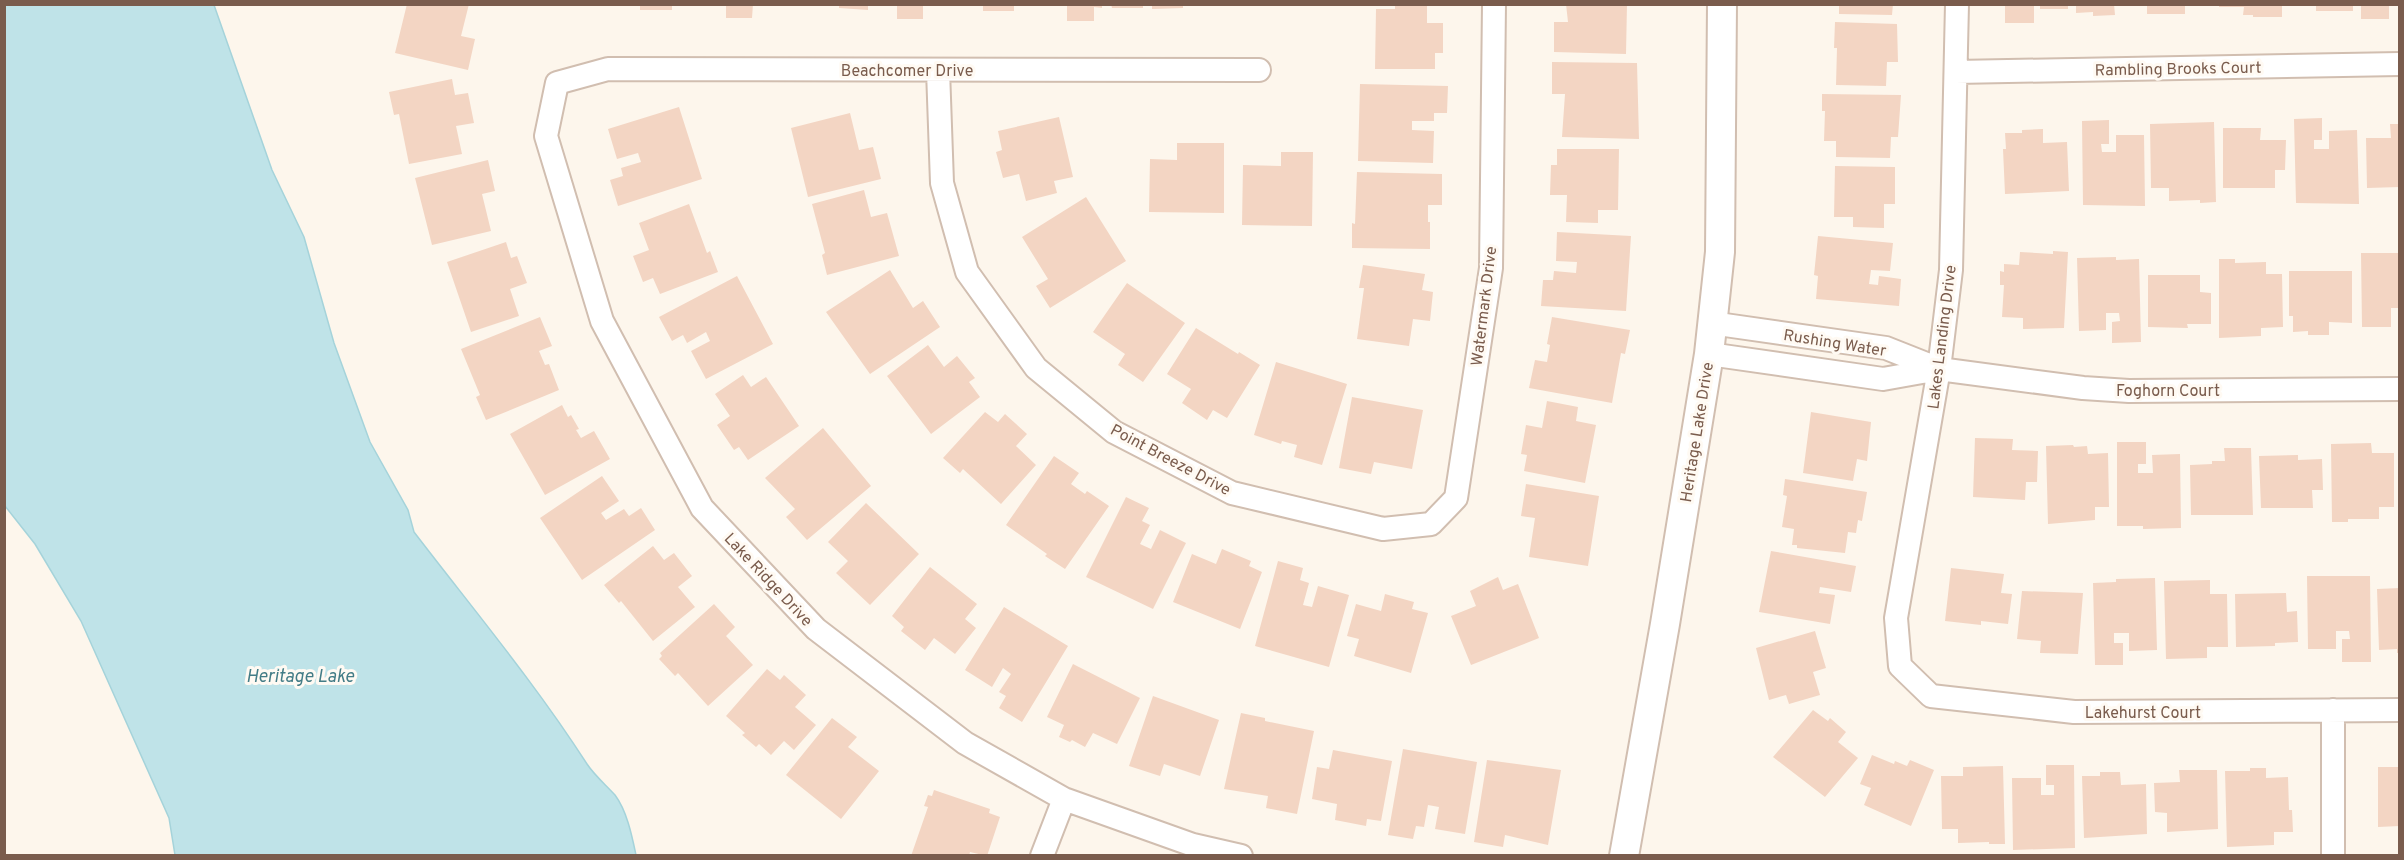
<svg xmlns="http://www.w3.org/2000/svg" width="2404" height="860" viewBox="0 0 2404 860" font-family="Overpass,sans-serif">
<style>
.water{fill:#bfe3e8;stroke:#a5d3da;stroke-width:1.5}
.building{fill:#f3d5c3}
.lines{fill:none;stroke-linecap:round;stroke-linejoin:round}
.minor-casing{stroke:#d1beb0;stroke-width:26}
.tertiary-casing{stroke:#d1beb0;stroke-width:32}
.minor{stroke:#fff;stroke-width:22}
.tertiary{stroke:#fff;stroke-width:28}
.labels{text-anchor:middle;stroke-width:6;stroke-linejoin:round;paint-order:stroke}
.street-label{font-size:16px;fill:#7a5c4d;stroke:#fffaf3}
.water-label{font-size:18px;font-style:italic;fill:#437c86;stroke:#fffaf3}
</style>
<rect width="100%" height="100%" fill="#fdf6ec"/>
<path class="water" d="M 4,5 L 214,5 L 272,170 L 304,237 L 334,343 L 370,442 L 408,510 L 414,532 C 473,609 535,683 587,764 C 595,776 606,785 615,795 C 627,811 632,836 636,855 L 175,855 L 169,818 L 81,621 L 35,544 L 5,506 Z"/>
<path class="building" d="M 407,4 L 469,4 L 461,36 L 475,39 L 468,70 L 395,53 Z
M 640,4 L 672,4 L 672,10 L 640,10 Z
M 726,4 L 753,4 L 752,18 L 726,18 Z
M 839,4 L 868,4 L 868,10 L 839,8 Z
M 897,4 L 923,4 L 923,19 L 897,19 Z
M 983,4 L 1014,4 L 1014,11 L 983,11 Z
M 1067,4 L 1102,4 L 1102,8 L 1094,7 L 1094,21 L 1067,21 Z
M 1111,4 L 1143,4 L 1143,8 L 1112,8 Z
M 1152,4 L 1183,4 L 1183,8 L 1152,9 Z
M 1395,4 L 1427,4 L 1427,23 L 1443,23 L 1443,53 L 1435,53 L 1435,69 L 1375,69 L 1376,9 L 1395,9 Z
M 1566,4 L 1627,4 L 1626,54 L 1554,52 L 1554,22 L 1568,22 Z
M 1839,4 L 1893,4 L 1892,15 L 1839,14 Z
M 2005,4 L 2034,4 L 2034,23 L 2005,23 Z
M 2040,4 L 2068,4 L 2068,9 L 2040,9 Z
M 2076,4 L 2114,4 L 2115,15 L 2093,16 L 2093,12 L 2076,13 Z
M 2147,4 L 2185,4 L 2185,14 L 2147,14 Z
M 2219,4 L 2282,4 L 2282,17 L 2253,17 L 2253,15 L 2243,15 L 2244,7 L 2219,7 Z
M 2316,4 L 2353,4 L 2353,11 L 2316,11 Z
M 2361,4 L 2389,4 L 2389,19 L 2361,19 Z
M 1835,22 L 1897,24 L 1898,62 L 1887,62 L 1886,86 L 1836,85 L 1837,48 L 1834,48 Z
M 1552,62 L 1637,63 L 1639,139 L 1562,137 L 1565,94 L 1552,94 Z
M 452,79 L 455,95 L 468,93 L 474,123 L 456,126 L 462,154 L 409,164 L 399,114 L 394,115 L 389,92 Z
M 1360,84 L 1448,86 L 1447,113 L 1434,113 L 1434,121 L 1412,121 L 1412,130 L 1434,131 L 1433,163 L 1358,161 Z
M 1822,94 L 1901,95 L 1898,137 L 1891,137 L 1890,158 L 1836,157 L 1836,141 L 1824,141 L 1825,111 L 1822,111 Z
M 679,107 L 702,179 L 618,206 L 610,180 L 623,176 L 621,168 L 641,162 L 638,153 L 617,159 L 608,129 Z
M 850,113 L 859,150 L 873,147 L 881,179 L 808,197 L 791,128 Z
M 1059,117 L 1073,177 L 1054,181 L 1057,193 L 1026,201 L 1019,174 L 1003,178 L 996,152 L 1002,150 L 998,131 Z
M 2322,118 L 2322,140 L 2314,140 L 2314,149 L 2329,149 L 2329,131 L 2357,130 L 2359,204 L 2296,203 L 2294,119 Z
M 2109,120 L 2109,144 L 2101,144 L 2102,152 L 2116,152 L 2116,135 L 2144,135 L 2145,206 L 2083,205 L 2082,121 Z
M 2214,122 L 2216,202 L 2200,203 L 2200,200 L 2169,201 L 2169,188 L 2151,188 L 2150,124 Z
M 2390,124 L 2400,124 L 2400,187 L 2367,188 L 2366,138 L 2391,138 Z
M 2223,128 L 2261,128 L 2260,140 L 2286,140 L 2285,170 L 2275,170 L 2275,188 L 2223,188 Z
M 2043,129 L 2043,143 L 2067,142 L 2069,191 L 2005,194 L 2003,149 L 2006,149 L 2005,133 L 2022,133 L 2022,130 Z
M 1177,143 L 1224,143 L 1224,213 L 1149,212 L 1150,159 L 1177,160 Z
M 1557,149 L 1619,149 L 1618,210 L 1598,210 L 1598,223 L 1566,222 L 1567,195 L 1550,195 L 1551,165 L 1557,165 Z
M 1281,152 L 1313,152 L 1312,226 L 1242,225 L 1243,165 L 1281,166 Z
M 488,160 L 495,191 L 482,194 L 491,231 L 432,245 L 415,178 Z
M 1835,166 L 1895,167 L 1895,204 L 1884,204 L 1884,228 L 1853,227 L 1853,217 L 1834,217 Z
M 1357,172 L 1442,174 L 1442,205 L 1428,205 L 1428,222 L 1430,222 L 1430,249 L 1352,248 L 1352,223 L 1355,224 Z
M 864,190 L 871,217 L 887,213 L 899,256 L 827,275 L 822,255 L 825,253 L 812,204 Z
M 1086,197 L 1126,261 L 1050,308 L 1036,286 L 1048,279 L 1022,237 Z
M 689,204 L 707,253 L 710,251 L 718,272 L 660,294 L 653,278 L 643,282 L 633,256 L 649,250 L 639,223 Z
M 1557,232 L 1631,236 L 1626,311 L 1541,306 L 1543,280 L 1553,280 L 1554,271 L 1576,273 L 1577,262 L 1556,261 Z
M 1818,236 L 1893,243 L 1890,271 L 1871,270 L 1869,284 L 1878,285 L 1879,276 L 1901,279 L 1899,306 L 1816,299 L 1818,276 L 1814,275 Z
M 506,242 L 511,258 L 517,256 L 527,283 L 510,289 L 519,316 L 471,332 L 447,262 Z
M 2053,251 L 2068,252 L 2064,328 L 2023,329 L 2023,318 L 2002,317 L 2004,285 L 2000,285 L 2000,271 L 2004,272 L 2004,264 L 2019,265 L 2020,252 L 2053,254 Z
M 2361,253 L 2400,253 L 2400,308 L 2391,308 L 2391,327 L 2362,327 Z
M 2116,257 L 2116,260 L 2139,259 L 2141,342 L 2112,343 L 2112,322 L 2120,321 L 2119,313 L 2106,313 L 2106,330 L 2079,331 L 2077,258 Z
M 2219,259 L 2235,259 L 2235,263 L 2266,262 L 2266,274 L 2282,274 L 2283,327 L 2261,328 L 2261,336 L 2219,338 Z
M 1363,265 L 1425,274 L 1422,290 L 1433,292 L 1430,321 L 1413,319 L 1409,346 L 1357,339 L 1364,288 L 1359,288 Z
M 890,270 L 913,308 L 923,301 L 940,327 L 870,374 L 826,312 Z
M 2289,271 L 2352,271 L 2352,323 L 2329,322 L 2329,335 L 2308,335 L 2308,331 L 2293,332 L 2293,316 L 2289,316 Z
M 2148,275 L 2200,275 L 2200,292 L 2211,293 L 2211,324 L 2187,324 L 2188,328 L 2148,327 Z
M 737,276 L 773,344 L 706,379 L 691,351 L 710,341 L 706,332 L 687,343 L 683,335 L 672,341 L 659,317 Z
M 1127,283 L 1185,323 L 1143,382 L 1118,365 L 1125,354 L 1093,332 Z
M 540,317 L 552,346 L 539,351 L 545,365 L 549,364 L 559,390 L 486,420 L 476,397 L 480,395 L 461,349 Z
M 1552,317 L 1630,330 L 1625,354 L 1621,353 L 1612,403 L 1529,388 L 1535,360 L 1547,362 L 1550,345 L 1547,344 Z
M 1196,328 L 1238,354 L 1239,352 L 1260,365 L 1227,418 L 1213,410 L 1207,420 L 1182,403 L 1191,389 L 1167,374 Z
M 928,345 L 944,367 L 957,356 L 975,378 L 969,382 L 980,397 L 931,434 L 887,376 Z
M 1276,362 L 1347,384 L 1322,465 L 1294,457 L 1297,445 L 1282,441 L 1281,444 L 1254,435 Z
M 743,375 L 751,387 L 766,377 L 799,426 L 748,460 L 739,447 L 734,450 L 717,425 L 730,416 L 715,394 Z
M 1352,397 L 1423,410 L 1412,469 L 1374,462 L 1371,474 L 1339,468 Z
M 1547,401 L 1578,407 L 1576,421 L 1596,425 L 1585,483 L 1524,471 L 1527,455 L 1521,454 L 1526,425 L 1542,428 Z
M 562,405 L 568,417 L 571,415 L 579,429 L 576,430 L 581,438 L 594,431 L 610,459 L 545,495 L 510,434 Z
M 985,412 L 998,422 L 1005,414 L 1027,434 L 1016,446 L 1036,465 L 1001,504 L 963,469 L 960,473 L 943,458 Z
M 1811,412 L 1871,422 L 1867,461 L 1857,459 L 1853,481 L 1803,473 Z
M 823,428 L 871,486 L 807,540 L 786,517 L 795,509 L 765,478 Z
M 1975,438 L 2013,439 L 2012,450 L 2038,451 L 2037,482 L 2026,482 L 2025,500 L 1973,497 Z
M 2117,442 L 2146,442 L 2146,464 L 2138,464 L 2138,473 L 2153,473 L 2152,455 L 2180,454 L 2181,528 L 2143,529 L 2143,526 L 2117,526 Z
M 2371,443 L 2372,453 L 2394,453 L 2394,507 L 2379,507 L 2379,519 L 2348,519 L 2348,522 L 2332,522 L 2331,444 Z
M 2073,445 L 2074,447 L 2087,446 L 2088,454 L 2108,453 L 2109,507 L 2095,507 L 2095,520 L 2048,524 L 2046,446 Z
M 2224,448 L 2251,448 L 2253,515 L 2191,515 L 2190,465 L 2212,464 L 2212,461 L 2225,461 Z
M 2298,455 L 2298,460 L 2322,459 L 2323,490 L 2312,490 L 2313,508 L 2261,508 L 2259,456 Z
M 1054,456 L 1079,473 L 1071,484 L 1085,494 L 1087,491 L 1109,506 L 1065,569 L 1045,556 L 1047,554 L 1006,525 Z
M 602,476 L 619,501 L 601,513 L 606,520 L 624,509 L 629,516 L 641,508 L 655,530 L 582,580 L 540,518 Z
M 1785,479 L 1867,492 L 1862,521 L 1858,520 L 1856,533 L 1848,532 L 1845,553 L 1797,548 L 1797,545 L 1792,545 L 1794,529 L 1782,527 L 1787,496 L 1783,495 Z
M 1526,484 L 1599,496 L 1588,566 L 1529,557 L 1535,518 L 1521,516 Z
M 1126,497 L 1149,508 L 1142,521 L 1150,525 L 1140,544 L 1151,549 L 1160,530 L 1186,543 L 1153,609 L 1086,577 Z
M 866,503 L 919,554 L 870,605 L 836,573 L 848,561 L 828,542 Z
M 653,546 L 664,560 L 674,553 L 692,576 L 678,587 L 695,607 L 653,641 L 621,601 L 619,603 L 604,585 Z
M 1222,549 L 1251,561 L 1249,566 L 1262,572 L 1240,629 L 1173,602 L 1192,554 L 1216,564 Z
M 1771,551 L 1856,566 L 1851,592 L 1820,587 L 1819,593 L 1835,595 L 1830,624 L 1759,612 Z
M 1278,561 L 1303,568 L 1300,580 L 1309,583 L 1303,605 L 1312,607 L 1318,586 L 1349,595 L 1329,667 L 1255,646 Z
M 930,567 L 977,604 L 965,619 L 976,628 L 955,654 L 934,638 L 925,650 L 901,631 L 904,627 L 892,616 Z
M 1951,568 L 2004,574 L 2001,593 L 2012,594 L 2008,624 L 1981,621 L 1981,625 L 1945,621 Z
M 2307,576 L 2370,576 L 2371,662 L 2342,662 L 2342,639 L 2350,639 L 2349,631 L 2336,631 L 2336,649 L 2308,649 Z
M 1498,577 L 1503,590 L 1518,584 L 1539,638 L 1471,665 L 1451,616 L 1476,606 L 1470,591 Z
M 2155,578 L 2157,650 L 2129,651 L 2129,633 L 2114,633 L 2114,643 L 2123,643 L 2123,665 L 2095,665 L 2093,583 L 2116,582 L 2116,579 Z
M 2210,580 L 2210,594 L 2227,594 L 2228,647 L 2207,647 L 2207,658 L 2166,659 L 2164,581 Z
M 2400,588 L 2400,653 L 2397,653 L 2397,649 L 2379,650 L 2377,589 Z
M 2022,591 L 2083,593 L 2078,654 L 2040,653 L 2041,641 L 2017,639 Z
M 2286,593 L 2287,612 L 2297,611 L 2298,642 L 2275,643 L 2275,646 L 2236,647 L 2235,594 Z
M 1385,594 L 1414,602 L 1412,609 L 1428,613 L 1411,673 L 1354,656 L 1359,639 L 1347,636 L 1356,604 L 1381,611 Z
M 714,604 L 735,627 L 726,636 L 753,665 L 708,706 L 678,673 L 675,676 L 659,659 L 662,656 L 660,653 Z
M 1004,607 L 1068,646 L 1022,722 L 999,708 L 1006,696 L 999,692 L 1011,674 L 1003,668 L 992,687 L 965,670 Z
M 1815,631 L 1826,668 L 1813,672 L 1820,695 L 1789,704 L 1786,695 L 1769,700 L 1756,648 Z
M 1073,664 L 1140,698 L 1117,744 L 1093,733 L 1085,747 L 1072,740 L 1070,742 L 1059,737 L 1064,725 L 1047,717 Z
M 767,669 L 780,680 L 784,675 L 806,695 L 795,707 L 816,725 L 794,750 L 784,741 L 771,755 L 759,744 L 756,747 L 742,735 L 745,733 L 726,716 Z
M 1153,696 L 1219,720 L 1200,776 L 1164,764 L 1160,776 L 1129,766 Z
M 1813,710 L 1828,721 L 1830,718 L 1846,732 L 1838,742 L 1858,758 L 1825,797 L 1773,757 Z
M 1241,713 L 1265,718 L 1265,721 L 1314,731 L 1297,814 L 1266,808 L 1268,796 L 1224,789 Z
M 832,718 L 857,737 L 848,747 L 879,771 L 841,819 L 786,775 Z
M 1403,749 L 1477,762 L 1465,834 L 1435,829 L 1439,807 L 1428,805 L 1424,827 L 1416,826 L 1413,839 L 1388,835 Z
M 1333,750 L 1392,761 L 1381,821 L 1367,819 L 1366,826 L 1335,820 L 1337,804 L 1312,799 L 1317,767 L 1329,769 Z
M 1872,755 L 1894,764 L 1895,761 L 1907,766 L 1910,760 L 1934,770 L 1911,826 L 1864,805 L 1871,788 L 1860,784 Z
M 1487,760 L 1561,770 L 1548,845 L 1505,835 L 1503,847 L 1474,842 Z
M 2046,765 L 2074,765 L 2075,848 L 2013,850 L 2012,778 L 2041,778 L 2041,795 L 2054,795 L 2054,785 L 2046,785 Z
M 2003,766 L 2005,844 L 1989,844 L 1989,842 L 1958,843 L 1958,829 L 1942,829 L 1941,776 L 1963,776 L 1963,767 Z
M 2378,767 L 2400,767 L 2400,826 L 2378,827 Z
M 2250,768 L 2266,768 L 2266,778 L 2288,777 L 2289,810 L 2292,810 L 2293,832 L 2274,832 L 2274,845 L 2227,847 L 2225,771 L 2250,771 Z
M 2179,770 L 2217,770 L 2218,829 L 2167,832 L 2167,813 L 2155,812 L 2154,783 L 2180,782 Z
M 2100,772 L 2120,772 L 2121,785 L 2146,784 L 2147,834 L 2084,838 L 2082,776 L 2100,776 Z
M 934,790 L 990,809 L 989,813 L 1000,817 L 987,856 L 970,852 L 969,856 L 911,856 L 928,807 L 924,806 L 928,795 L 932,796 Z"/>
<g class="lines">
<defs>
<path id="minor" d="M 1957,4 L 1951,270 L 1939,369 L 1896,618 L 1900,666 L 1931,696 L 2074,712 L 2400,710
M 938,70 L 942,183 L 967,272 L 1036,368 L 1114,432 L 1232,493 L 1383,529 L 1431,524 L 1456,498 L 1491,268 L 1494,4
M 1956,72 L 2400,64
M 1709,354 L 1883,379 L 1939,369 L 1886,348 L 1711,323
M 1939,369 L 2083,388 L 2129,391 L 2400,389
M 2333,710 L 2333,856
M 1042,856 L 1064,799
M 1241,856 L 1193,845 L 1064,799 L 965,743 L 816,629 L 702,508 L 602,321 L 546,136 L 557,83 L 608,69 L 1259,70"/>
<path id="tertiary" d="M 1624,856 L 1665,624 L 1709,354 L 1720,252 L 1722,4"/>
</defs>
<use href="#minor" class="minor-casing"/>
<use href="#tertiary" class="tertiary-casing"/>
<use href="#minor" class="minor"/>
<use href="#tertiary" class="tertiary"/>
</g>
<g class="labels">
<g class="street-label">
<text transform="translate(2178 68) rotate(-1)" y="6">Rambling Brooks Court</text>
<text x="907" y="76">Beachcomer Drive</text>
<text transform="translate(1483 306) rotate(-83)" y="6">Watermark Drive</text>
<text transform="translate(1941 337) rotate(-83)" y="6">Lakes Landing Drive</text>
<text transform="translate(1835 342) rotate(9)" y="6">Rushing Water</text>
<text x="2168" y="396">Foghorn Court</text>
<text transform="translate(1696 432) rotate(-81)" y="6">Heritage Lake Drive</text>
<text transform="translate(1171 459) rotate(28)" y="6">Point Breeze Drive</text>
<text transform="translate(769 579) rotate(47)" y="6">Lake Ridge Drive</text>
<text x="2143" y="718">Lakehurst Court</text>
</g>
<g class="water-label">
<text x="300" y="682">Heritage Lake</text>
</g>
</g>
<rect width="2404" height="860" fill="none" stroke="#7a5c4d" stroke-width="12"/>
</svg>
